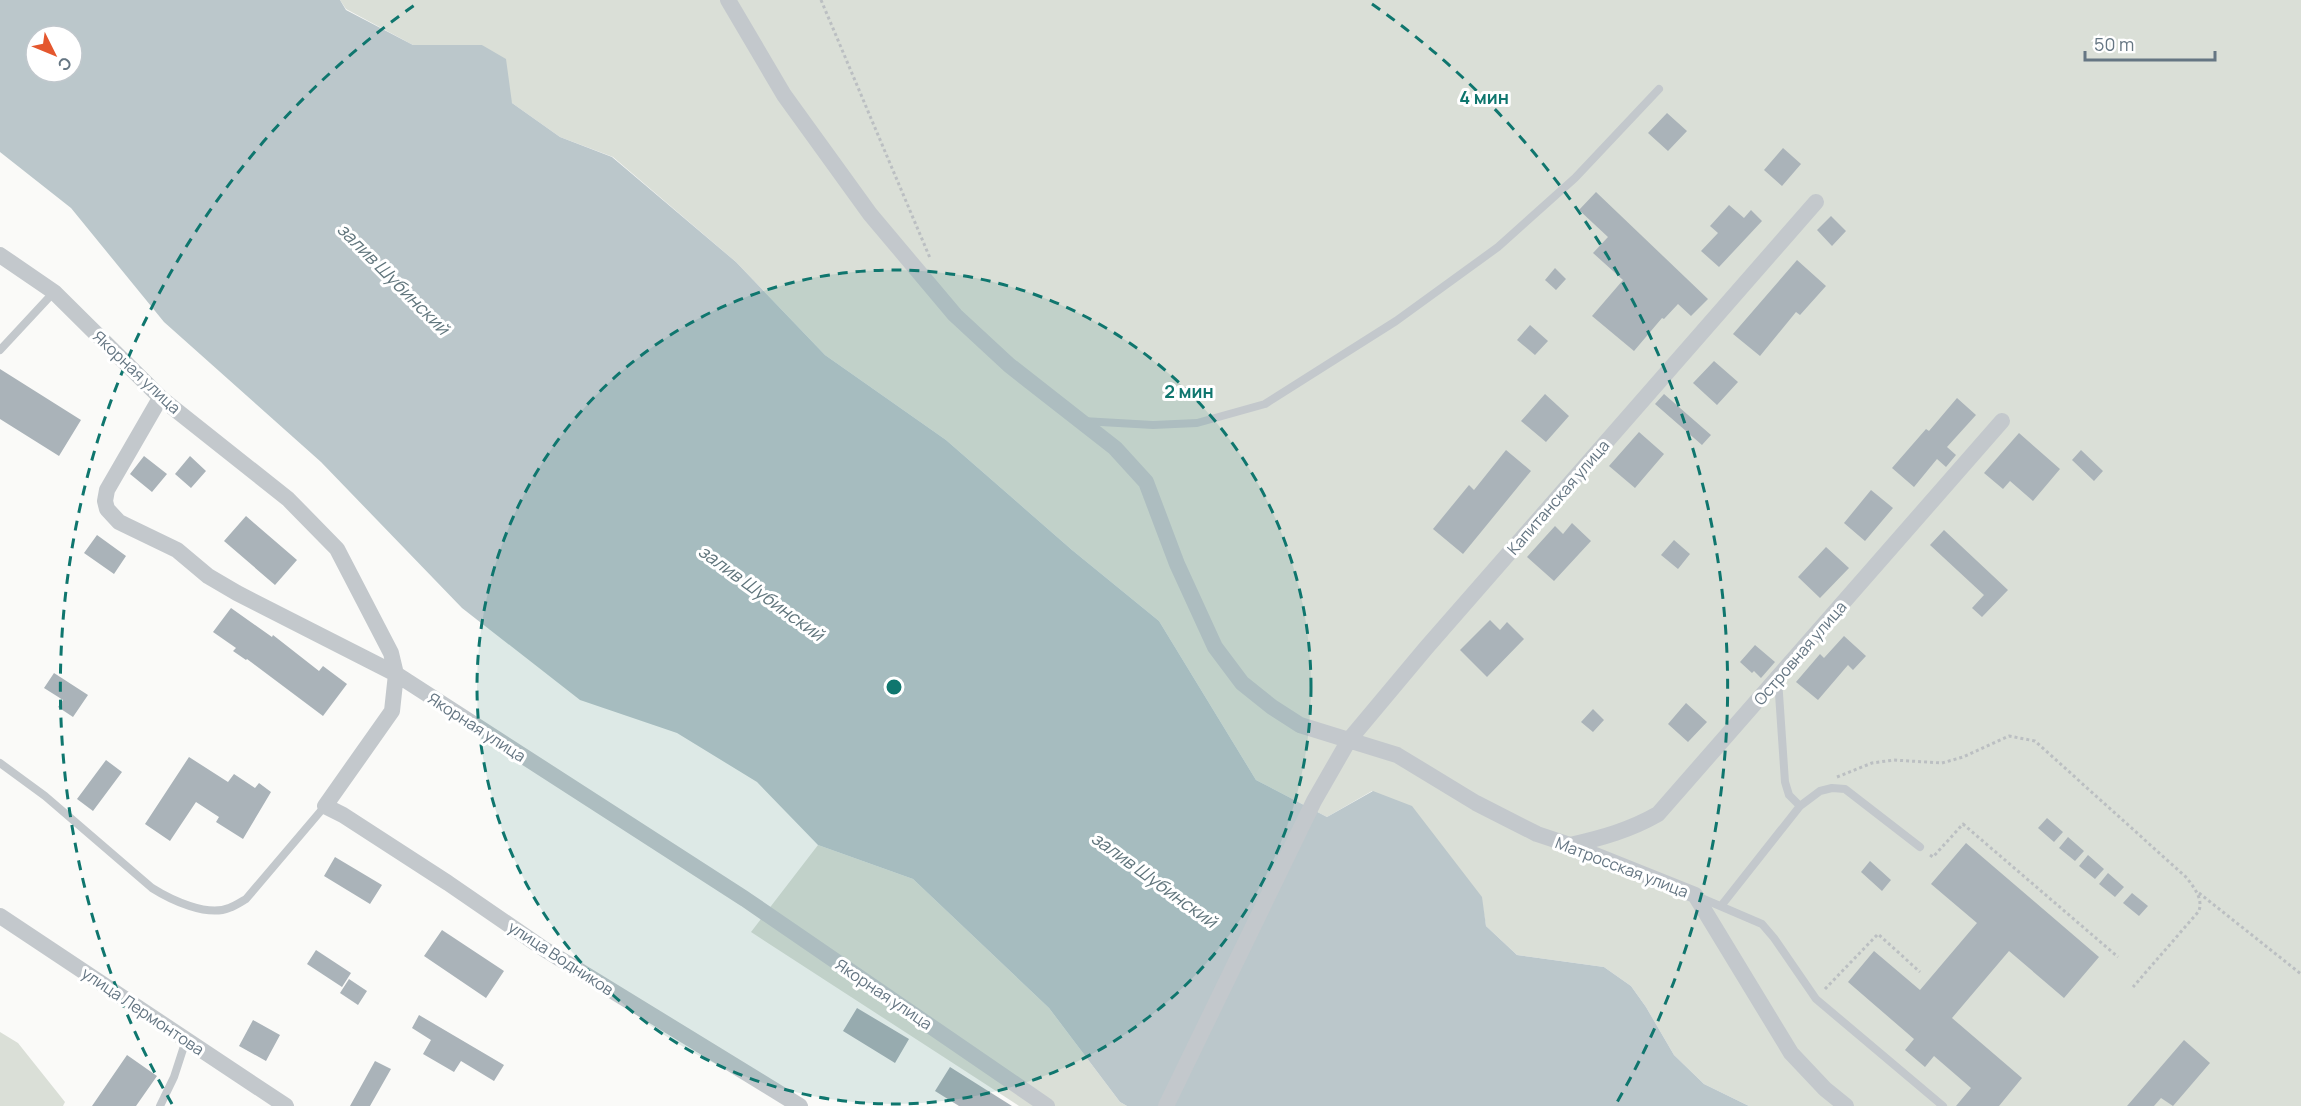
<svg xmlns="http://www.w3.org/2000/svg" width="2301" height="1106" viewBox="0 0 2301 1106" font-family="Manrope,sans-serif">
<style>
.green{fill:#dadfd7}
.water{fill:#bbc7cb;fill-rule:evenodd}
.building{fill:#aab3b9}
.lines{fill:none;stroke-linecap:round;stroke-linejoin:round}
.path{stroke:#bbbfc2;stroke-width:3;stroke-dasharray:3 3;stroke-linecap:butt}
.lane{stroke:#c3c8cc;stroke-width:8}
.street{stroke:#c3c8cc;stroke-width:16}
.ring{fill:none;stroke:#0f766e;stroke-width:3;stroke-dasharray:10 8}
.labels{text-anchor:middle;stroke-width:6;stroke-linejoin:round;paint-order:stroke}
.street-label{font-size:16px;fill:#657683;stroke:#fff}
.water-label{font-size:18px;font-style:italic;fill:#60757c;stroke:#fff}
.centre{fill:#0f766e;stroke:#fff;stroke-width:3}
.ring-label{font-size:18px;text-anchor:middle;font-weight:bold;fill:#0f766e;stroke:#fff;stroke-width:6;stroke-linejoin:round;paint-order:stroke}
</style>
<rect width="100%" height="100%" fill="#fafaf8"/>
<path class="green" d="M 340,0 L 2301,0 L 2301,1106 L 1749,1106 L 1704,1084 L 1674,1055 L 1646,1007 L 1631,986 L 1604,967 L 1517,955 L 1486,926 L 1481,897 L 1372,791 L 1327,817 L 1256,780 L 1159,621 L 1072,550 L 946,440 L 825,355 L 736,262 L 613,157 L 560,137 L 512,103 L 482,45 L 413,45 L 346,9 Z
M 818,845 L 913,879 L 1049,1008 L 1120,1102 L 1127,1106 L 1019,1106 L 751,932 Z
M 0,1032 L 18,1043 L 65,1102 L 63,1106 L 0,1106 Z"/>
<path class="water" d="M 0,0 L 340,0 L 346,10 L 413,45 L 482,45 L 506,59 L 512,103 L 560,137 L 612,157 L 736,262 L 825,355 L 946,440 L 1072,550 L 1159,621 L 1256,780 L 1327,817 L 1373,791 L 1412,806 L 1482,897 L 1486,926 L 1517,955 L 1604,967 L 1631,986 L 1646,1007 L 1674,1055 L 1704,1084 L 1749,1106 L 1127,1106 L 1120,1102 L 1049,1008 L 913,879 L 818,845 L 757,782 L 677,733 L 580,700 L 462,608 L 321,462 L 164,322 L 71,208 L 0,152 ZM 36,36 L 72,36 L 72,72 L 36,72 Z"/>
<path class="building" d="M 1667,113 L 1687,131 L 1668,151 L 1648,133 Z
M 1783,148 L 1801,164 L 1782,186 L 1764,170 Z
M 1596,192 L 1708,299 L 1691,316 L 1678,304 L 1664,319 L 1662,318 L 1634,351 L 1592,316 L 1623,280 L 1593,253 L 1608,237 L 1579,210 Z
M 1729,205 L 1744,218 L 1751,210 L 1762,221 L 1719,267 L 1701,251 L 1718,233 L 1710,226 Z
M 1831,216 L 1846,231 L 1832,246 L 1817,230 Z
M 1797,260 L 1826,286 L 1800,315 L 1796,312 L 1760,356 L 1733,334 Z
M 1555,268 L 1566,279 L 1556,290 L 1545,280 Z
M 1530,325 L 1548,341 L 1535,355 L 1517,340 Z
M 1714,361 L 1738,382 L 1717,405 L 1693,383 Z
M 0,369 L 81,420 L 59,456 L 0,419 Z
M 1545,394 L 1569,416 L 1546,442 L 1521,421 Z
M 1664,394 L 1711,435 L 1702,445 L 1655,404 Z
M 1957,398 L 1976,415 L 1947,447 L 1956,455 L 1946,467 L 1937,459 L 1914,487 L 1892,468 L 1926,429 L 1929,431 Z
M 1639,432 L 1664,454 L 1635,488 L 1609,466 Z
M 2019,433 L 2060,469 L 2033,501 L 2010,481 L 2003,489 L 1984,473 Z
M 1506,450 L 1531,471 L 1463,554 L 1433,529 L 1469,485 L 1474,490 Z
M 2081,450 L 2103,471 L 2094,481 L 2072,460 Z
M 144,456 L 167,474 L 152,492 L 130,474 Z
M 190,456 L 206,471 L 191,488 L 175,474 Z
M 1871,490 L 1893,508 L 1865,541 L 1844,523 Z
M 246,516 L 297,560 L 275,585 L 224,541 Z
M 1572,523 L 1591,541 L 1554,581 L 1527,557 L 1555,526 L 1563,534 Z
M 1944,530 L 2008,590 L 1982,617 L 1972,608 L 1984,595 L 1930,545 Z
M 97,535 L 126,556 L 114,574 L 84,553 Z
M 1674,540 L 1690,554 L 1678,569 L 1661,555 Z
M 1826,547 L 1849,568 L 1820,598 L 1798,577 Z
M 231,608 L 272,637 L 273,635 L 319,671 L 323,666 L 347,684 L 323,716 L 247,659 L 246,660 L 233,651 L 236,648 L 213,632 Z
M 1490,620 L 1500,630 L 1507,622 L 1524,639 L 1487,677 L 1460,650 Z
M 1844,636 L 1866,656 L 1853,670 L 1848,665 L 1818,700 L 1796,682 L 1820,654 L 1824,658 Z
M 1755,645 L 1775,662 L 1761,678 L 1754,671 L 1752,673 L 1740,662 Z
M 54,673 L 88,695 L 73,717 L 58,707 L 63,700 L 44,688 Z
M 1686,703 L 1707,722 L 1688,742 L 1668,724 Z
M 1593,709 L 1604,720 L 1593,732 L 1581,722 Z
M 189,757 L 228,782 L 234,774 L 255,788 L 259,783 L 271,792 L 243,839 L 216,822 L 219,817 L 196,802 L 170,841 L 145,824 Z
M 106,760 L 122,772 L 93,811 L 77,799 Z
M 2047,818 L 2063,832 L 2054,842 L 2038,828 Z
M 2068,837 L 2084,851 L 2075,861 L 2059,848 Z
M 1966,843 L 2099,957 L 2064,998 L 2009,951 L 1952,1018 L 2022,1078 L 1999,1106 L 1956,1106 L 1971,1088 L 1934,1056 L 1925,1067 L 1905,1050 L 1914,1039 L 1848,982 L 1874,951 L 1920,990 L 1977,923 L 1931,884 Z
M 2088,855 L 2104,869 L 2095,879 L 2079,866 Z
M 335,857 L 382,885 L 370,904 L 324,876 Z
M 1870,861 L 1891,880 L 1882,891 L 1861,872 Z
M 2108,873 L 2124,887 L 2115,897 L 2099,884 Z
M 2132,893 L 2148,906 L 2139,916 L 2123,903 Z
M 442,930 L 504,971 L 486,998 L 424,956 Z
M 316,950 L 351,973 L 342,987 L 307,964 Z
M 349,979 L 367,991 L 358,1005 L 340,993 Z
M 857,1008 L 909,1039 L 895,1063 L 843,1031 Z
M 419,1015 L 504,1065 L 494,1081 L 461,1061 L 454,1072 L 423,1054 L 431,1040 L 412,1028 Z
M 253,1020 L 280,1035 L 266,1061 L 239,1046 Z
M 2184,1040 L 2210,1063 L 2173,1106 L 2161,1098 L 2154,1106 L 2127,1106 Z
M 127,1055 L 157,1076 L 136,1106 L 92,1106 Z
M 375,1061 L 391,1069 L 370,1106 L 350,1106 Z
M 950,1067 L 1012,1106 L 959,1106 L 935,1091 Z"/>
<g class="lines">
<path class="path" d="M 821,0 L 930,258
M 1837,777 L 1872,763 L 1894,760 L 1942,763 L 1963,757 L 2009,736 L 2035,741 L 2187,878 C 2194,888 2203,898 2199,911 L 2133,987
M 1930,855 L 1933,857 L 1963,824 L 2118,957
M 2199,893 L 2301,974
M 1825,989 L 1878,934 L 1920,972"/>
<path class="lane" d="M 0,350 L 54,292
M 1083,421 L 1153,425 L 1197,423 L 1265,404 L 1396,321 L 1498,247 L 1575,178 L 1659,89
M 1778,679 L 1785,782 L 1789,795 L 1800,806
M 0,763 L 45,796 L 152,888 C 171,900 207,917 229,908 C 235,906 241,902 246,899 L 325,806
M 1699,897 L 1762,924 L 1774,938 L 1816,999 L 1943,1106
M 1721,906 L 1800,806 L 1820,791 L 1832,788 L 1845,789 L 1920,847
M 160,1106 L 174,1077 L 186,1040"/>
<path class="street" d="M 728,0 L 784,95 L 870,214 L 955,315 L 1009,365 L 1115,448 L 1146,482 L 1177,564 L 1215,647 L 1242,683 L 1272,707 L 1300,725 L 1397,755 L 1476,803 L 1537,834 L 1570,845 L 1695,895 L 1791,1053 L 1825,1089 L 1846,1106
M 0,255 L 54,292 L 162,399 L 288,499 L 337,549 L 391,653 L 396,674 L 745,899 L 1047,1106
M 162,399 L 159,400 L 107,490 L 105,501 L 107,509 L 119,522 L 177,550 L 208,576 L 237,593 L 396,674 L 392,711 L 325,806 L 343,815 L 448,883 L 544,949 L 800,1106
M 1570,845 C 1602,838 1630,830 1658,814 L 2002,421
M 0,916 L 286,1106
M 1166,1106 L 1314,801 L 1349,740 L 1426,648 L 1816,202"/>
</g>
<circle cx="894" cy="687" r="417" fill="#0f766e" fill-opacity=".12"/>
<g class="ring">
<circle cx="894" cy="687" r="417"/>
<path d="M172 1104A834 834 0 0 1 416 4M1372 4A834 834 0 0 1 1616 1104"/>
</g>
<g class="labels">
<g class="street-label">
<text transform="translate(137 372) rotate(43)" y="6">Якорная улица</text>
<text transform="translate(1558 497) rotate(-49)" y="6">Капитанская улица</text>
<text transform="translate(1800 653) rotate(-49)" y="6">Островная улица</text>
<text transform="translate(477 727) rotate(33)" y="6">Якорная улица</text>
<text transform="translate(1622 867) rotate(21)" y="6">Матросская улица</text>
<text transform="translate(561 958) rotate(33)" y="6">улица Водников</text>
<text transform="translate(884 994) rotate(34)" y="6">Якорная улица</text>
<text transform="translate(143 1011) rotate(34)" y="6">улица Лермонтова</text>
</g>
<g class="water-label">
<text transform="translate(393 279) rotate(45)" y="6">залив Шубинский</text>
<text transform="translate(761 593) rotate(36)" y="6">залив Шубинский</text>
<text transform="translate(1154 880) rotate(36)" y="6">залив Шубинский</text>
</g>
</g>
<circle cx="894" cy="687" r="9" class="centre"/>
<g class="ring-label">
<text x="1484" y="104">4 мин</text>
<text x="1189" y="398">2 мин</text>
</g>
<g transform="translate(54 54) rotate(133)"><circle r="28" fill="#ffffff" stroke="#c1c8cd" stroke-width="1.5"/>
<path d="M0-4.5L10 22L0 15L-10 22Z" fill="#e4572e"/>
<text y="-9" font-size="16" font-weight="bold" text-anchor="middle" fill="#657683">С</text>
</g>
<path d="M2085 51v9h130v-9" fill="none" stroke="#657683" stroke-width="3"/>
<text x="2094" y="51" font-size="18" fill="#657683" stroke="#ffffff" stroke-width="4.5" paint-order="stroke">50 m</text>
</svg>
